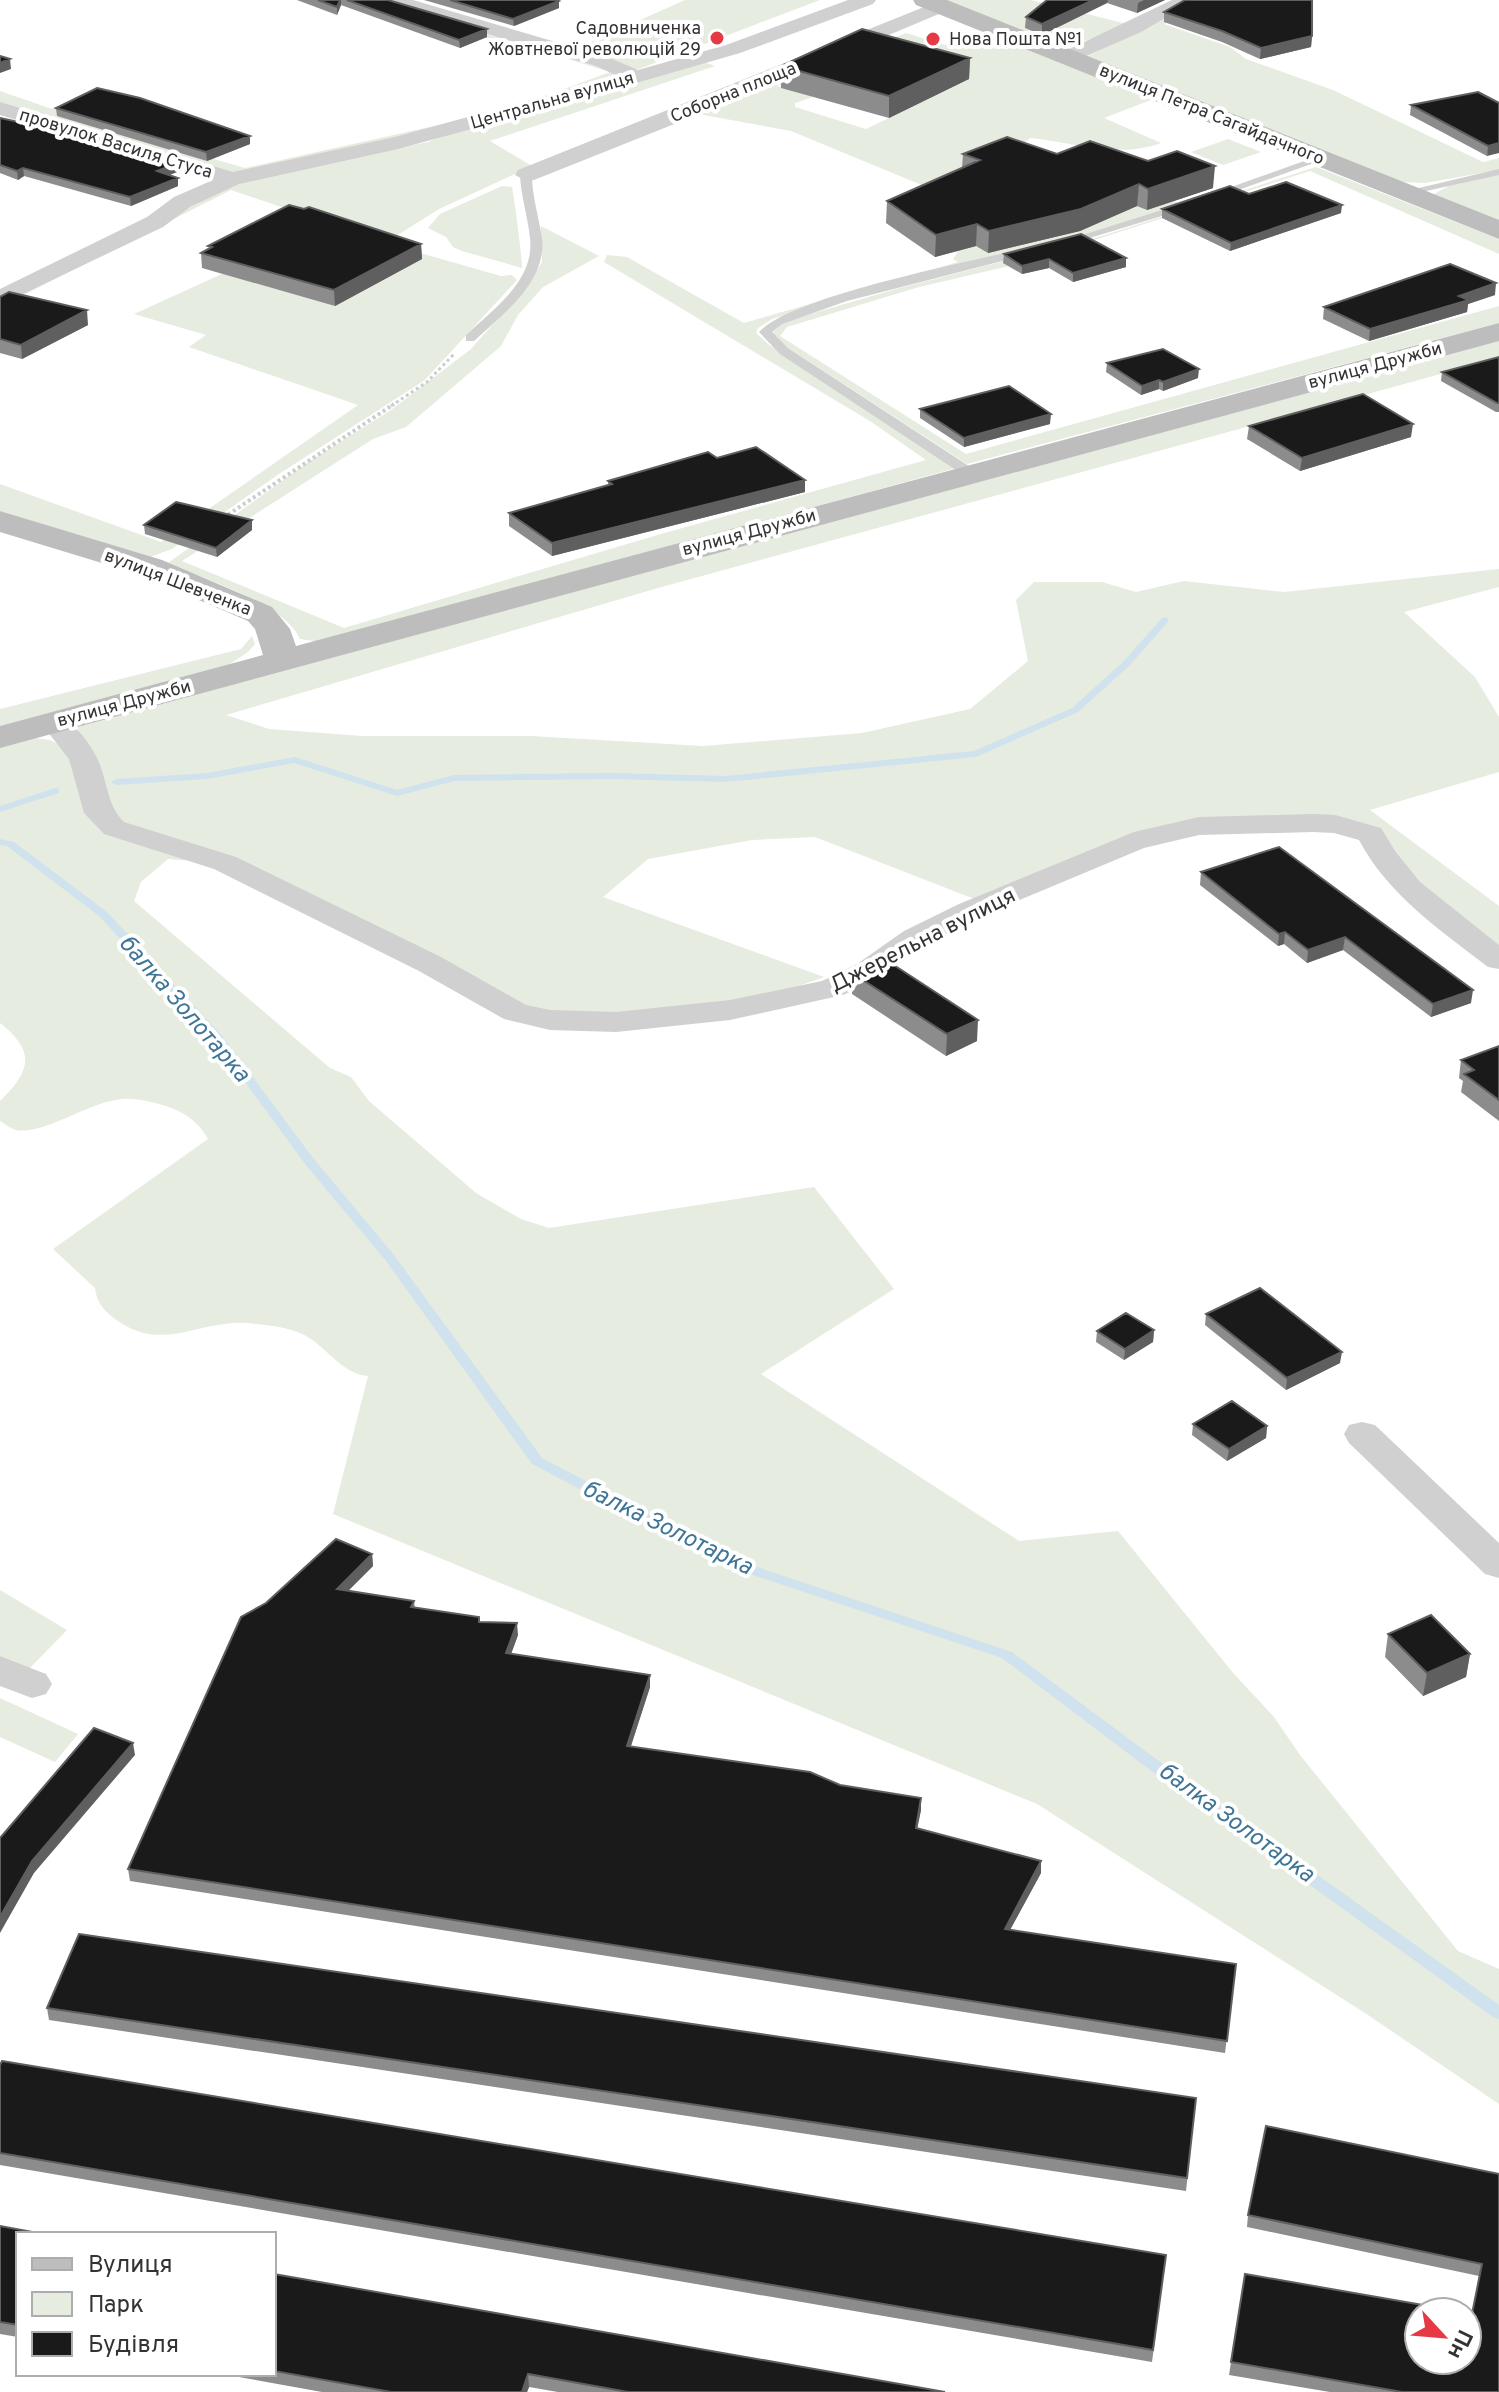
<svg xmlns="http://www.w3.org/2000/svg" width="1499" height="2392" viewBox="0 0 1499 2392" font-family="Overpass,sans-serif">
<style>
.green{fill:#e6ecdf}
.lines{fill:none;stroke-linecap:round;stroke-linejoin:round}
.stream{fill:#cfe2ee;fill-rule:evenodd}
.path-far1{stroke:#cdcdcd;stroke-width:3;stroke-dasharray:3 3;stroke-linecap:butt}
.path{stroke:#cdcdcd;stroke-width:4;stroke-dasharray:3 3;stroke-linecap:butt}
.lane{fill:#d0d0d0;fill-rule:evenodd}
.street{fill:#d0d0d0;fill-rule:evenodd}
.secondary{fill:#bdbdbd;fill-rule:evenodd}
.wall{fill:#8c8c8c}
.shaded-wall{fill:#5f5f5f}
.building{fill:#1a1a1a;stroke:#5f5f5f;stroke-width:2}
.poi-dot{fill:#e63946;stroke:#fff;stroke-width:3}
.labels{text-anchor:middle;stroke-width:8;stroke-linejoin:round;paint-order:stroke}
.far-poi-label{font-size:18px;fill:#333;stroke:#fff;text-anchor:end}
.far-street-label{font-size:18px;fill:#333;stroke:#fff}
.street-label{font-size:22px;fill:#333;stroke:#fff}
.water-label{font-size:24px;font-style:italic;fill:#3f7597;stroke:#fff}
</style>
<rect width="100%" height="100%" fill="#fff"/>
<path class="green" d="M 359,0 L 596,61 L 615,74 L 606,80 L 404,138 L 243,173 L 232,172 L 0,104 L 0,91 L 52,109 L 67,105 L 125,134 L 245,168 L 434,126 L 538,99 L 610,72 L 552,54 L 545,56 Z
M 685,0 L 820,0 L 639,69 L 630,70 L 573,50 Z
M 942,0 L 1031,0 L 1127,24 L 1067,48 Z
M 1199,0 L 1207,5 L 1164,24 L 1230,47 L 1246,59 L 1333,90 L 1483,162 L 1499,158 L 1499,170 L 1425,183 L 1398,182 L 1086,57 Z
M 906,33 L 945,45 L 972,33 L 1001,42 L 1010,40 L 1156,98 L 1104,118 L 1161,143 C 1117,159 1074,142 1030,138 L 1006,158 L 1132,184 L 1181,204 L 1061,243 L 868,290 L 772,319 L 758,328 L 756,333 L 768,344 L 956,468 L 321,642 L 300,639 C 284,603 203,579 168,563 L 307,463 L 391,410 L 471,349 L 525,288 L 542,262 L 541,226 L 599,256 L 543,287 L 518,315 L 501,346 L 406,427 L 373,439 L 182,561 L 344,628 L 661,534 L 926,460 L 870,421 L 604,262 L 607,255 L 627,257 L 744,323 L 958,262 L 953,259 L 958,252 L 910,224 L 958,200 L 791,131 L 698,114 L 805,68 L 811,70 L 777,86 L 813,97 L 795,103 L 795,107 L 866,129 L 968,80 L 861,51 Z
M 701,61 L 715,66 L 490,141 L 532,166 L 439,209 L 385,243 L 501,276 L 512,275 L 517,280 L 425,380 L 279,474 L 172,549 L 150,557 L 0,511 L 0,484 L 161,542 L 358,405 L 189,347 L 206,335 L 134,314 L 332,224 L 231,190 L 0,307 L 0,302 L 240,182 L 428,142 L 462,128 L 499,125 Z
M 1228,139 L 1261,152 L 1223,165 L 1191,152 Z
M 1316,167 L 1499,239 L 1499,254 L 1310,171 L 1091,241 L 1095,246 L 919,287 L 787,327 L 780,336 L 966,454 L 1499,306 L 1499,323 L 967,464 L 773,338 L 773,332 L 783,322 L 896,289 L 1102,236 Z
M 1499,174 L 1499,223 L 1434,194 L 1449,186 Z
M 502,186 L 512,187 C 514,197 523,263 522,268 L 462,251 L 453,247 L 446,237 L 428,228 L 440,214 Z
M 1499,337 L 1499,358 L 658,588 L 226,715 L 269,729 L 362,736 L 531,736 L 703,746 L 862,733 L 970,709 L 1028,661 L 1016,600 L 1034,582 L 1102,582 L 1136,592 L 1184,581 L 1284,592 L 1499,569 L 1499,587 L 1404,612 L 1475,677 L 1499,717 L 1499,772 L 1370,810 L 1499,906 L 1499,953 L 1434,902 L 1378,833 L 1227,821 L 977,900 L 815,837 L 752,840 L 648,859 L 603,897 L 824,977 L 779,993 L 713,1006 L 625,1013 L 530,1012 L 122,822 L 106,800 L 78,734 L 78,726 Z
M 252,636 L 255,644 L 248,652 L 227,666 L 0,726 L 0,709 L 241,649 Z
M 27,737 L 50,740 L 65,748 L 90,809 L 204,862 L 168,859 L 141,882 L 134,901 L 330,1068 L 351,1077 L 369,1101 L 476,1193 L 521,1219 L 549,1228 L 814,1187 L 894,1289 L 761,1374 L 1019,1541 L 1118,1531 L 1234,1674 L 1274,1717 L 1300,1755 L 1458,1951 L 1499,1969 L 1499,2104 L 1368,2015 L 1037,1804 L 333,1514 L 368,1376 C 342,1375 325,1344 302,1334 C 286,1326 266,1325 248,1323 C 201,1319 163,1353 118,1321 C 105,1312 97,1304 95,1288 L 53,1249 L 208,1139 C 198,1120 180,1109 159,1104 C 147,1101 135,1098 123,1099 C 89,1101 46,1135 16,1130 C 11,1129 5,1124 0,1121 L 0,1101 C 30,1072 37,1052 0,1023 L 0,742 Z
M 0,1590 L 67,1630 L 29,1669 L 0,1656 Z
M 0,1698 L 78,1734 L 55,1762 L 0,1737 Z"/>
<g class="lines">
<path class="stream" d="M 1165,617 L 1168,618 L 1168,622 L 1129,666 L 1078,712 L 976,757 L 726,782 L 611,779 L 454,781 L 397,796 L 294,763 L 207,779 L 116,785 L 111,782 L 116,779 L 207,773 L 295,757 L 397,790 L 454,775 L 611,773 L 726,776 L 974,751 L 1072,708 L 1123,662 L 1162,618 Z
M 55,788 L 59,789 L 59,793 L 0,812 L 0,806 Z
M 0,839 L 14,842 L 107,912 L 223,1037 L 313,1158 L 394,1255 L 542,1458 L 739,1561 L 1012,1652 L 1152,1756 L 1499,2005 L 1499,2019 L 1493,2017 L 1142,1764 L 1002,1658 L 729,1567 L 532,1464 L 386,1261 L 305,1164 L 215,1041 L 99,916 L 7,846 L 0,845 Z"/>
<path class="path-far1" d="M 391,406 L 427,382 L 455,353"/>
<path class="path" d="M 223,518 L 394,404"/>
<path class="lane" d="M 1318,156 L 1328,158 L 1216,198 L 1206,196 Z
M 1499,169 L 1499,175 L 1408,195 L 1402,192 Z
M 526,172 L 532,175 C 532,197 539,217 542,238 C 547,282 503,314 474,341 L 466,341 L 466,335 C 493,309 535,281 530,238 C 528,217 521,197 520,175 Z
M 1184,203 L 1188,204 L 1188,208 L 1067,245 L 1057,243 Z
M 1026,248 L 1030,250 L 1030,254 L 847,301 L 782,324 L 772,332 L 788,348 L 975,470 L 975,476 L 965,476 L 780,354 L 759,332 C 794,295 970,262 1026,248 Z"/>
<path class="street" d="M 383,0 L 413,0 L 610,58 L 638,70 L 726,45 L 848,0 L 876,0 L 873,4 L 740,53 L 560,105 L 398,149 L 239,184 L 190,207 L 163,227 L 0,305 L 0,289 L 147,217 L 174,197 L 213,180 L 0,115 L 0,102 L 233,172 L 395,137 L 618,76 L 596,66 L 386,4 Z
M 1172,0 L 1196,0 L 1141,32 L 1075,61 L 1068,63 L 1058,57 L 1061,53 Z
M 939,1 L 949,7 L 946,11 L 722,105 L 534,180 L 526,181 L 515,175 L 518,170 Z
M 54,714 C 70,717 90,743 97,758 C 108,781 106,804 124,822 L 236,857 L 441,957 L 526,1005 L 550,1010 L 616,1012 L 730,1000 L 822,981 L 857,964 L 904,931 L 959,904 L 1134,832 L 1199,817 L 1313,814 L 1335,815 L 1381,828 L 1395,851 L 1420,882 L 1499,945 L 1499,969 L 1488,967 C 1440,930 1388,895 1359,840 L 1334,833 L 1313,832 L 1199,835 L 1144,848 L 981,916 L 926,945 L 879,978 L 843,995 L 730,1020 L 616,1032 L 550,1030 L 504,1019 L 419,971 L 214,869 L 104,834 L 84,813 L 69,759 L 40,722 L 44,716 Z
M 1362,1422 L 1375,1425 L 1499,1543 L 1499,1578 L 1485,1574 L 1349,1443 L 1344,1434 L 1349,1425 Z
M 0,1656 L 46,1674 L 52,1684 L 46,1694 L 32,1698 L 0,1686 Z"/>
<path class="secondary" d="M 913,0 L 947,0 L 1499,220 L 1499,239 L 916,5 Z
M 1499,323 L 1499,341 L 0,748 L 0,726 L 263,655 L 255,629 L 248,621 L 138,574 L 0,532 L 0,511 L 162,560 L 272,607 L 290,629 L 296,646 Z"/>
</g>
<path class="wall" d="M 297,0 L 388,0 L 487,37 L 460,48 L 341,5 L 337,15 Z
M 424,0 L 557,0 L 559,1 L 559,8 L 514,26 Z
M 1047,0 L 1165,0 L 1137,13 L 1107,3 L 1042,35 L 1025,28 L 1026,17 Z
M 1164,12 L 1312,36 L 1311,47 L 1260,59 L 1222,42 L 1164,22 Z
M 970,58 L 969,79 L 889,118 L 781,88 L 781,66 Z
M 1499,103 L 1487,156 L 1410,115 L 1411,105 Z
M 56,108 L 250,144 L 207,161 L 57,116 Z
M 0,118 L 177,172 L 170,175 L 178,186 L 131,206 L 24,176 L 18,180 L 0,173 Z
M 963,154 L 1057,154 L 1213,188 L 1147,210 L 1137,206 L 1080,231 L 988,253 L 976,246 L 935,257 L 886,223 L 887,201 L 962,168 Z
M 1249,194 L 1341,213 L 1230,251 L 1162,218 L 1162,209 Z
M 421,244 L 422,259 L 335,306 L 202,268 L 201,253 L 209,249 L 208,246 Z
M 1004,254 L 1126,258 L 1126,267 L 1073,282 L 1049,268 L 1022,274 L 1003,263 Z
M 1495,295 L 1468,304 L 1467,312 L 1369,341 L 1323,319 L 1324,307 Z
M 0,297 L 88,325 L 22,359 L 0,353 Z
M 1499,357 L 1499,412 L 1496,412 L 1441,381 L 1442,372 Z
M 1107,363 L 1198,378 L 1163,391 L 1159,389 L 1141,395 L 1106,372 Z
M 920,409 L 1050,424 L 964,447 L 920,418 Z
M 1249,426 L 1411,437 L 1300,471 L 1247,439 Z
M 717,458 L 805,480 L 805,492 L 552,556 L 509,526 L 509,513 L 608,485 L 608,481 Z
M 144,525 L 252,530 L 217,557 L 145,534 Z
M 1279,847 L 1471,1003 L 1431,1017 L 1343,950 L 1307,963 L 1284,944 L 1278,946 L 1200,885 L 1201,872 Z
M 852,973 L 977,1041 L 946,1056 L 852,994 Z
M 1499,1046 L 1499,1121 L 1461,1092 L 1463,1081 L 1459,1078 L 1461,1060 Z
M 1206,1314 L 1340,1363 L 1286,1390 L 1205,1325 Z
M 1154,1330 L 1153,1342 L 1124,1360 L 1096,1342 L 1097,1331 Z
M 1193,1424 L 1267,1426 L 1266,1438 L 1227,1461 L 1192,1435 Z
M 372,1554 L 373,1566 L 348,1591 L 414,1601 L 415,1608 L 480,1622 L 518,1635 L 511,1654 L 650,1675 L 650,1687 L 631,1746 L 840,1785 L 921,1798 L 921,1810 L 917,1828 L 1041,1861 L 1041,1873 L 1010,1930 L 1236,1964 L 1225,2053 L 130,1881 L 128,1869 L 266,1603 Z
M 1388,1634 L 1470,1654 L 1466,1677 L 1423,1696 L 1385,1657 Z
M 47,2008 L 1196,2098 L 1186,2191 L 49,2020 Z
M 0,2065 L 1166,2255 L 1152,2362 L 0,2165 Z
M 1499,2174 L 1499,2392 L 1330,2392 L 1229,2375 L 1245,2274 L 1472,2314 L 1479,2276 L 1247,2227 L 1248,2215 Z
M 0,2226 L 18,2234 L 18,2337 L 0,2334 Z
M 274,2274 L 945,2392 L 558,2392 L 529,2387 L 527,2392 L 322,2392 L 222,2374 L 274,2374 Z"/>
<path class="shaded-wall" d="M 340,0 L 341,0 L 341,5 L 337,15 L 337,7 Z
M 1093,0 L 1108,0 L 1107,3 L 1042,35 L 1042,24 Z
M 1144,0 L 1165,0 L 1137,13 L 1138,3 Z
M 559,1 L 559,8 L 514,26 L 513,19 Z
M 487,29 L 487,37 L 460,48 L 459,40 Z
M 1312,36 L 1311,47 L 1260,59 L 1261,48 Z
M 970,58 L 969,79 L 889,118 L 889,96 Z
M 10,59 L 11,69 L 0,73 L 0,63 Z
M 250,136 L 250,144 L 207,161 L 206,152 Z
M 1499,143 L 1499,153 L 1487,156 L 1488,146 Z
M 176,164 L 177,172 L 158,179 L 157,171 Z
M 1215,166 L 1213,188 L 1147,210 L 1148,189 Z
M 23,168 L 24,176 L 18,180 L 17,171 Z
M 178,178 L 178,186 L 131,206 L 130,197 Z
M 1139,184 L 1137,206 L 1080,231 L 988,253 L 989,231 Z
M 1342,205 L 1341,213 L 1230,251 L 1231,243 Z
M 977,224 L 976,246 L 935,257 L 936,235 Z
M 421,244 L 422,259 L 335,306 L 334,290 Z
M 1126,258 L 1126,267 L 1073,282 L 1073,273 Z
M 1049,259 L 1049,268 L 1022,274 L 1022,266 Z
M 1496,283 L 1495,295 L 1468,304 L 1467,312 L 1369,341 L 1370,329 Z
M 87,310 L 88,325 L 22,359 L 21,345 Z
M 1199,369 L 1198,378 L 1163,391 L 1163,382 Z
M 1159,380 L 1159,389 L 1141,395 L 1142,386 Z
M 1051,414 L 1050,424 L 964,447 L 964,438 Z
M 1413,424 L 1411,437 L 1300,471 L 1302,458 Z
M 805,480 L 805,492 L 552,556 L 552,543 Z
M 252,520 L 252,530 L 217,557 L 216,548 Z
M 1285,932 L 1284,944 L 1278,946 L 1279,934 Z
M 1345,937 L 1343,950 L 1307,963 L 1308,950 Z
M 1473,990 L 1471,1003 L 1431,1017 L 1433,1004 Z
M 978,1020 L 977,1041 L 946,1056 L 947,1034 Z
M 1154,1330 L 1153,1342 L 1124,1360 L 1125,1349 Z
M 1342,1352 L 1340,1363 L 1286,1390 L 1287,1378 Z
M 1267,1426 L 1266,1438 L 1227,1461 L 1229,1449 Z
M 372,1554 L 373,1566 L 338,1601 L 337,1589 Z
M 517,1623 L 518,1635 L 507,1665 L 506,1653 Z
M 1470,1654 L 1466,1677 L 1423,1696 L 1427,1673 Z
M 650,1675 L 650,1687 L 627,1758 L 627,1746 Z
M 133,1743 L 135,1755 L 34,1873 L 0,1933 L 0,1917 L 32,1861 Z
M 921,1798 L 921,1810 L 915,1840 L 916,1828 Z
M 1041,1861 L 1041,1873 L 1004,1941 L 1005,1929 Z
M 528,2374 L 529,2387 L 527,2392 L 522,2392 Z"/>
<path class="building" d="M 318,0 L 340,0 L 337,7 Z
M 347,0 L 388,0 L 487,29 L 459,40 Z
M 450,0 L 557,0 L 559,1 L 513,19 Z
M 1047,0 L 1093,0 L 1042,24 L 1026,17 Z
M 1185,0 L 1312,0 L 1312,36 L 1261,48 L 1222,31 L 1164,12 Z
M 862,29 L 970,58 L 889,96 L 781,66 Z
M 0,56 L 10,59 L 0,63 Z
M 97,88 L 140,98 L 250,136 L 206,152 L 56,108 Z
M 1478,92 L 1499,103 L 1499,143 L 1488,146 L 1411,105 Z
M 0,118 L 23,123 L 31,120 L 176,164 L 157,171 L 178,178 L 130,197 L 23,168 L 17,171 L 0,165 Z
M 1007,137 L 1057,154 L 1090,141 L 1148,161 L 1177,151 L 1215,166 L 1148,189 L 1139,184 L 1081,209 L 989,231 L 977,224 L 936,235 L 887,201 L 980,160 L 963,154 Z
M 1286,182 L 1342,205 L 1231,243 L 1162,209 L 1230,186 L 1249,194 Z
M 289,205 L 304,209 L 309,207 L 421,244 L 334,290 L 201,253 L 212,247 L 208,246 Z
M 1081,234 L 1126,258 L 1073,273 L 1049,259 L 1022,266 L 1004,254 Z
M 1450,264 L 1496,283 L 1459,296 L 1469,300 L 1370,329 L 1324,307 Z
M 9,292 L 87,310 L 21,345 L 0,339 L 0,297 Z
M 1163,349 L 1199,369 L 1163,382 L 1159,380 L 1142,386 L 1107,363 Z
M 1499,357 L 1499,403 L 1497,403 L 1442,372 Z
M 1009,386 L 1051,414 L 964,438 L 920,409 Z
M 1363,394 L 1413,424 L 1302,458 L 1249,426 Z
M 756,447 L 805,480 L 552,543 L 509,513 L 612,484 L 608,481 L 708,452 L 717,458 Z
M 176,502 L 252,520 L 216,548 L 144,525 Z
M 1279,847 L 1473,990 L 1433,1004 L 1345,937 L 1308,950 L 1285,932 L 1279,934 L 1201,872 Z
M 883,958 L 978,1020 L 947,1034 L 852,973 Z
M 1499,1046 L 1499,1100 L 1464,1074 L 1474,1070 L 1461,1060 Z
M 1260,1288 L 1342,1352 L 1287,1378 L 1206,1314 Z
M 1126,1313 L 1154,1330 L 1125,1349 L 1097,1331 Z
M 1232,1401 L 1267,1426 L 1229,1449 L 1193,1424 Z
M 336,1539 L 372,1554 L 337,1589 L 414,1601 L 411,1607 L 479,1617 L 479,1622 L 517,1623 L 506,1653 L 650,1675 L 627,1746 L 810,1772 L 840,1785 L 921,1798 L 916,1828 L 1041,1861 L 1005,1929 L 1236,1964 L 1227,2041 L 128,1869 L 241,1617 L 266,1603 Z
M 1431,1615 L 1470,1654 L 1427,1673 L 1388,1634 Z
M 94,1728 L 133,1743 L 32,1861 L 0,1917 L 0,1838 Z
M 79,1934 L 1196,2098 L 1187,2178 L 47,2008 Z
M 2,2061 L 1166,2255 L 1153,2350 L 0,2153 L 0,2065 Z
M 1266,2126 L 1499,2174 L 1499,2392 L 1402,2392 L 1231,2362 L 1245,2274 L 1463,2312 L 1419,2312 L 1419,2360 L 1467,2360 L 1467,2313 L 1472,2314 L 1482,2264 L 1248,2215 Z
M 0,2226 L 43,2234 L 18,2234 L 18,2325 L 0,2322 Z
M 274,2274 L 945,2392 L 628,2392 L 528,2374 L 522,2392 L 391,2392 L 274,2371 Z"/>
<g class="poi-dot">
<circle cx="717" cy="38" r="8"/>
<circle cx="933" cy="39" r="8"/>
</g>
<g class="labels">
<g class="far-poi-label">
<text x="701" y="34">Садовниченка<tspan x="701" dy="21">Жовтневої революцій 29</tspan></text>
<text x="949" y="45" text-anchor="start">Нова Пошта №1</text>
</g>
<g class="far-street-label">
<text transform="translate(733 92) rotate(-22)" y="6">Соборна площа</text>
<text transform="translate(552 100) rotate(-16)" y="6">Центральна вулиця</text>
<text transform="translate(1212 114) rotate(22)" y="6">вулиця Петра Сагайдачного</text>
<text transform="translate(116 143) rotate(17)" y="6">провулок Василя Стуса</text>
<text transform="translate(1375 365) rotate(-15)" y="6">вулиця Дружби</text>
<text transform="translate(749 532) rotate(-15)" y="6">вулиця Дружби</text>
<text transform="translate(178 582) rotate(21)" y="6">вулиця Шевченка</text>
<text transform="translate(124 703) rotate(-15)" y="6">вулиця Дружби</text>
</g>
<g class="street-label">
<text transform="translate(922 939) rotate(-27)" y="8">Джерельна вулиця</text>
</g>
<g class="water-label">
<text transform="translate(185 1008) rotate(49)" y="8">балка Золотарка</text>
<text transform="translate(668 1527) rotate(26)" y="8">балка Золотарка</text>
<text transform="translate(1237 1822) rotate(36)" y="8">балка Золотарка</text>
</g>
</g>
<rect x="16" y="2232" width="260" height="144" fill="#ffffff" stroke="#adadad" stroke-width="2"/>
<rect x="32" y="2258" width="40" height="12" fill="#bdbdbd" stroke="#adadad" stroke-width="2"/>
<text x="88" y="2272" font-size="24" fill="#333333">Вулиця</text>
<rect x="32" y="2292" width="40" height="24" fill="#e6ecdf" stroke="#adadad" stroke-width="2"/>
<text x="88" y="2312" font-size="24" fill="#333333">Парк</text>
<rect x="32" y="2332" width="40" height="24" fill="#1a1a1a" stroke="#adadad" stroke-width="2"/>
<text x="88" y="2352" font-size="24" fill="#333333">Будівля</text>
<g transform="translate(1443 2336) rotate(116)"><circle r="38" fill="#ffffff" stroke="#adadad" stroke-width="2"/>
<path d="M0-6L14 30L0 20L-14 30Z" fill="#e63946"/>
<text y="-12" font-size="22" font-weight="bold" text-anchor="middle" fill="#333333">Пн</text>
</g>
</svg>
